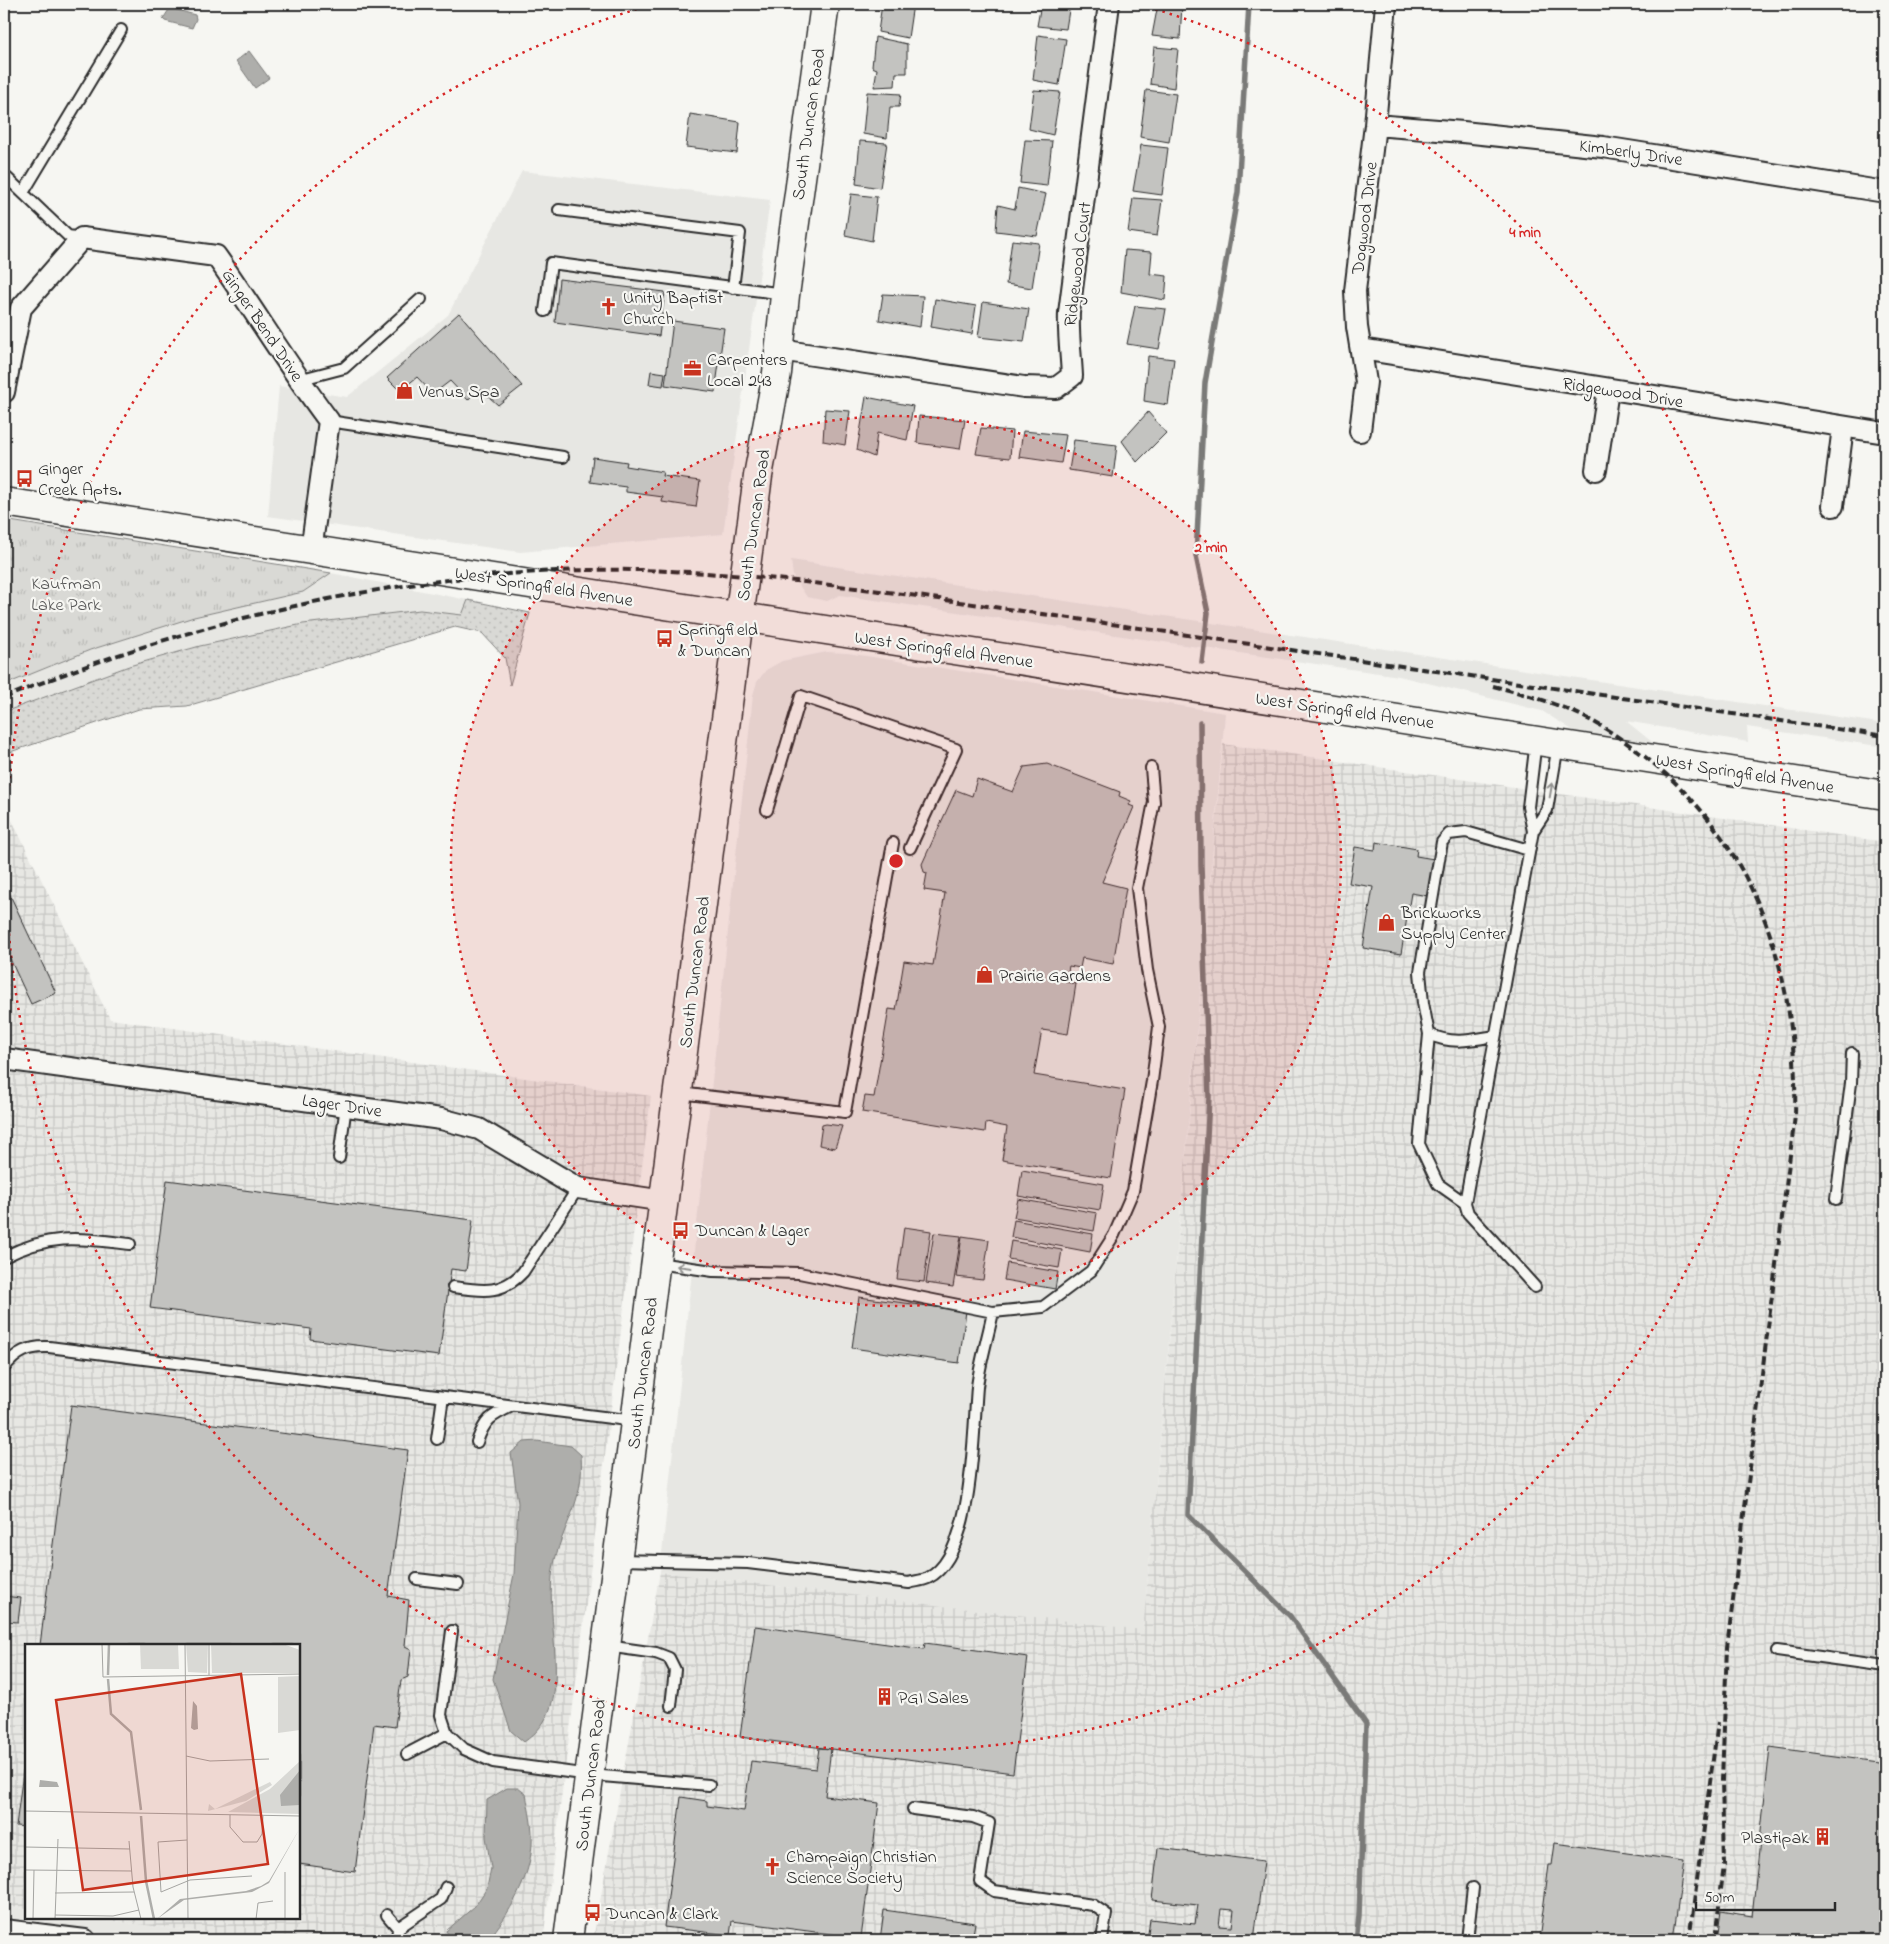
<svg xmlns="http://www.w3.org/2000/svg" width="1889" height="1944" viewBox="0 0 1889 1944" font-family="'Indie Flower',sans-serif">
<style>
.built{fill:#e7e7e3}
.industrial{fill:url(#industrial-grid)}
.grass{fill:url(#grass-dots);stroke:#828280}
.park{fill:url(#park-tufts);stroke:#828280}
.water{fill:#aeaeab;stroke:#7a7a78}
.lines{fill:none;stroke-linecap:round;stroke-linejoin:round}
.stream{stroke:#7a7a78;stroke-width:5.5}
.building{fill:#c3c3c0;stroke:#2b2b2b;fill-rule:evenodd}
.lane-casing{stroke:#2b2b2b;stroke-width:14}
.street-casing{stroke:#2b2b2b;stroke-width:24}
.secondary-casing{stroke:#2b2b2b;stroke-width:31}
.lane{stroke:#f6f6f2;stroke-width:10}
.street{stroke:#f6f6f2;stroke-width:20}
.secondary{stroke:#f6f6f2;stroke-width:28}
.rail{stroke:#2b2b2b;stroke-width:4;stroke-dasharray:8 4;stroke-linecap:butt}
.oneway{stroke:#90908e}
.ring{fill:none;stroke:#d62828;stroke-width:2.5;stroke-dasharray:2.5 5}
.labels{text-anchor:middle;stroke-width:4.5;stroke-linejoin:round;paint-order:stroke}
.street-label{font-size:18px;fill:#2b2b2b;stroke:#f6f6f2}
.poi-label{font-size:18px;fill:#2b2b2b;stroke:#f6f6f2;text-anchor:start}
.park-label{font-size:18px;fill:#565656;stroke:#f6f6f2}
.inset-river{fill:none;stroke:#aeaeab;stroke-width:2.5}
.inset-road{fill:none;stroke:#a5a5a2;stroke-width:1}
.view{fill:#c8321e;fill-opacity:0.15;stroke:#c8321e;stroke-width:2.5}
.inset-edge{fill:none;stroke:#2b2b2b;stroke-width:2.5}
.centre{fill:#d62828;stroke:#f6f6f2;stroke-width:2.5}
.ring-label{font-size:15px;text-anchor:middle;font-weight:bold;fill:#d62828;stroke:#f6f6f2;stroke-width:4.5;stroke-linejoin:round;paint-order:stroke}
</style>
<defs>
<pattern id="industrial-grid" width="8" height="8" patternUnits="userSpaceOnUse" patternTransform="scale(1.25)"><rect width="8" height="8" fill="#e7e7e3"/><path d="M0 4h8M4 0v8" fill="none" stroke="#c6c6c3"/></pattern>
<pattern id="grass-dots" width="8" height="8" patternUnits="userSpaceOnUse" patternTransform="scale(1.25)"><rect width="8" height="8" fill="#d9d9d5"/><path d="M2 2h.1M6 6h.1" fill="none" stroke="#babab7" stroke-width="1.8" stroke-linecap="round"/></pattern>
<pattern id="park-tufts" width="24" height="20" patternUnits="userSpaceOnUse" patternTransform="scale(1.25)"><rect width="24" height="20" fill="#d9d9d5"/><path d="M3 7l-1-3M5 7V3M7 7l1-3M15 17l-1-3M17 17v-4M19 17l1-3" fill="none" stroke="#babab7"/></pattern>
</defs>
<rect width="100%" height="100%" fill="#f6f6f2"/>
<filter id="ink" filterUnits="userSpaceOnUse"><feTurbulence type="fractalNoise" baseFrequency=".02" numOctaves="2"/><feDisplacementMap in="SourceGraphic" scale="10" xChannelSelector="R" yChannelSelector="G"/><feConvolveMatrix kernelMatrix="1 2 1 2 8 2 1 2 1" color-interpolation-filters="sRGB"/></filter>
<g filter="url(#ink)">
<path class="built" d="M 522,171 L 770,200 L 723,534 L 520,552 L 268,516 L 279,386 L 347,397 L 448,315 Z
M 791,560 L 1885,724 L 1885,747 L 1747,727 L 1748,742 L 1626,721 L 1657,746 L 1574,731 L 1542,711 L 1399,676 L 840,595 L 827,601 L 807,597 L 793,576 Z
M 331,573 L 468,600 L 462,615 L 420,610 L 303,624 L 200,646 L 129,666 L 4,712 L 4,685 L 90,650 L 194,617 L 303,592 Z
M 827,652 L 847,653 L 1225,713 L 1143,1631 L 660,1572 L 753,695 L 757,682 L 766,670 L 782,661 Z
M 4,1906 L 26,1909 L 26,1918 L 90,1918 L 261,1940 L 4,1940 Z"/>
<path class="industrial" d="M 1223,744 L 1885,842 L 1885,1940 L 593,1940 L 660,1572 L 1143,1630 Z
M 4,804 L 110,1019 L 651,1096 L 543,1940 L 261,1940 L 90,1918 L 299,1918 L 299,1645 L 26,1645 L 26,1909 L 4,1906 Z"/>
<path class="grass" d="M 468,600 L 530,613 L 510,685 L 505,658 L 482,633 L 455,627 L 187,706 L 139,709 L 4,754 L 4,712 L 129,666 L 200,646 L 303,624 L 420,610 L 462,615 Z"/>
<path class="park" d="M 4,520 L 331,573 L 303,592 L 194,617 L 90,650 L 4,685 Z"/>
<path class="water" d="M 170,8 L 195,15 L 196,19 L 192,28 L 165,21 L 163,19 Z
M 249,51 L 269,78 L 255,88 L 236,61 Z
M 537,1441 L 571,1446 L 581,1455 C 585,1504 561,1525 553,1569 C 546,1610 563,1669 551,1706 C 546,1722 537,1733 524,1742 L 511,1731 L 493,1679 L 514,1574 L 518,1503 L 511,1453 L 524,1442 Z
M 507,1788 L 518,1788 L 526,1794 C 529,1811 533,1827 532,1844 C 530,1879 509,1914 488,1940 L 452,1940 L 446,1931 L 475,1906 L 487,1888 L 491,1868 L 486,1837 L 487,1800 Z"/>
<g class="lines">
<path class="stream" d="M 1202,662 L 1208,613 L 1196,556 L 1205,383 L 1238,192 L 1249,4
M 1200,723 L 1201,866 L 1209,1097 L 1188,1515 L 1290,1616 L 1366,1724 L 1359,1916 L 1356,1940"/>
</g>
<path class="building" d="M 882,4 L 913,4 L 908,38 L 878,32 Z
M 1041,4 L 1070,4 L 1066,29 L 1037,26 Z
M 1158,4 L 1182,4 L 1180,39 L 1152,36 Z
M 1038,35 L 1066,39 L 1059,85 L 1033,80 Z
M 875,37 L 907,44 L 907,73 L 896,73 L 895,86 L 874,87 L 877,69 L 872,67 Z
M 1154,47 L 1178,49 L 1174,88 L 1150,84 Z
M 1034,90 L 1060,92 L 1053,135 L 1029,129 Z
M 1146,90 L 1176,94 L 1169,142 L 1140,137 Z
M 867,92 L 901,94 L 899,107 L 890,107 L 887,138 L 863,134 Z
M 690,114 L 740,122 L 737,153 L 686,147 Z
M 1025,140 L 1052,141 L 1047,186 L 1020,183 Z
M 860,141 L 887,143 L 880,188 L 856,184 Z
M 1141,145 L 1168,148 L 1162,195 L 1133,191 Z
M 1018,188 L 1046,194 L 1037,236 L 996,231 L 998,205 L 1015,209 Z
M 851,194 L 877,197 L 872,241 L 845,235 Z
M 1133,198 L 1162,200 L 1157,236 L 1128,232 Z
M 1012,240 L 1039,243 L 1032,288 L 1006,284 Z
M 1125,250 L 1152,252 L 1150,274 L 1167,276 L 1165,300 L 1121,292 Z
M 559,279 L 665,292 L 659,336 L 555,322 Z
M 883,294 L 923,296 L 920,327 L 879,320 Z
M 935,299 L 976,306 L 972,334 L 931,327 Z
M 983,302 L 1029,309 L 1024,342 L 978,337 Z
M 1135,306 L 1166,309 L 1159,349 L 1127,344 Z
M 459,313 L 522,386 L 498,405 L 479,388 L 468,400 L 450,381 L 433,394 L 417,377 L 400,391 L 387,378 Z
M 673,321 L 724,328 L 715,392 L 665,385 Z
M 1148,356 L 1174,359 L 1168,405 L 1144,401 Z
M 651,371 L 665,373 L 663,386 L 649,384 Z
M 866,397 L 913,406 L 907,440 L 877,433 L 874,457 L 857,450 Z
M 825,409 L 850,411 L 845,445 L 823,441 Z
M 1148,412 L 1166,433 L 1137,462 L 1122,441 Z
M 919,416 L 965,420 L 960,449 L 917,443 Z
M 981,428 L 1012,431 L 1010,458 L 976,454 Z
M 1023,431 L 1066,435 L 1061,463 L 1019,457 Z
M 1074,440 L 1117,445 L 1113,477 L 1069,470 Z
M 593,457 L 627,462 L 626,466 L 663,472 L 662,476 L 700,481 L 696,507 L 662,502 L 663,497 L 626,492 L 626,487 L 590,482 Z
M 1047,764 L 1120,792 L 1119,796 L 1131,801 L 1129,805 L 1134,807 L 1102,882 L 1126,888 L 1113,964 L 1082,958 L 1080,968 L 1069,966 L 1066,982 L 1076,984 L 1068,1034 L 1042,1030 L 1034,1075 L 1125,1090 L 1111,1178 L 1002,1160 L 1007,1127 L 986,1123 L 985,1132 L 862,1112 L 865,1096 L 874,1097 L 889,1009 L 896,1010 L 904,961 L 933,965 L 945,893 L 924,890 L 927,873 L 924,872 L 922,864 L 956,790 L 972,796 L 977,779 L 1013,792 L 1024,767 Z
M 1376,842 L 1417,849 L 1416,856 L 1434,859 L 1428,896 L 1411,893 L 1401,954 L 1363,948 L 1373,887 L 1349,883 L 1355,847 L 1375,850 Z
M 4,882 L 56,993 L 31,1004 L 4,946 Z
M 826,1124 L 842,1126 L 835,1148 L 819,1145 L 822,1125 Z
M 1022,1170 L 1104,1184 L 1100,1210 L 1018,1196 Z
M 167,1180 L 473,1220 L 466,1271 L 451,1269 L 439,1356 L 310,1339 L 311,1329 L 150,1308 Z
M 1018,1199 L 1097,1213 L 1094,1231 L 1014,1217 Z
M 1014,1220 L 1093,1234 L 1090,1252 L 1011,1237 Z
M 904,1227 L 931,1231 L 924,1282 L 897,1279 Z
M 934,1233 L 961,1236 L 953,1287 L 926,1283 Z
M 962,1236 L 989,1240 L 983,1280 L 956,1277 Z
M 1011,1241 L 1062,1250 L 1059,1268 L 1008,1259 Z
M 1007,1263 L 1058,1272 L 1055,1289 L 1004,1280 Z
M 859,1297 L 966,1311 L 959,1363 L 852,1348 Z
M 71,1405 L 408,1450 L 388,1596 L 409,1600 L 405,1646 L 411,1649 L 408,1677 L 401,1680 L 395,1727 L 374,1724 L 355,1872 L 299,1864 L 299,1645 L 40,1645 Z
M 4,1596 L 21,1598 L 18,1622 L 4,1621 Z
M 755,1626 L 924,1649 L 925,1643 L 1028,1657 L 1013,1773 L 740,1737 Z
M 1770,1747 L 1885,1763 L 1885,1940 L 1717,1940 L 1721,1911 L 1752,1916 Z
M 819,1748 L 831,1749 L 825,1796 L 879,1803 L 861,1938 L 732,1921 L 730,1935 L 664,1927 L 681,1797 L 707,1801 L 707,1806 L 744,1811 L 751,1761 L 816,1769 Z
M 26,1749 L 26,1827 L 16,1826 Z
M 1555,1843 L 1684,1861 L 1673,1940 L 1539,1940 L 1549,1865 L 1552,1865 Z
M 1158,1848 L 1264,1861 L 1254,1940 L 1147,1940 L 1150,1919 L 1195,1924 L 1198,1905 L 1152,1900 ZM 1221,1909 L 1234,1910 L 1232,1927 L 1219,1926 Z
M 884,1910 L 975,1923 L 972,1940 L 880,1940 Z"/>
<g class="lines">
<defs>
<path id="lane" d="M 4,175 L 68,236 L 82,238
M 23,193 L 121,30
M 559,210 L 740,233 L 733,288
M 545,311 L 551,263 L 784,294
M 298,380 L 344,368 L 421,299
M 329,421 L 563,457
M 767,810 L 801,696 L 956,749 L 910,848
M 1533,831 L 1547,810 L 1558,745
M 1429,1034 L 1419,1144 L 1438,1184 L 1465,1203
M 1495,1036 C 1472,1040 1451,1045 1429,1034 L 1423,1003 L 1420,972 L 1442,842 L 1449,834 L 1466,832 L 1529,850
M 679,1093 L 845,1112 L 893,843
M 339,1158 L 346,1105
M 1836,1199 L 1851,1083 L 1852,1053
M 4,1257 C 50,1233 80,1238 130,1244
M 657,1263 L 713,1271 L 799,1273 L 993,1312 L 1043,1307 L 1091,1271 L 1114,1235 L 1133,1191 L 1152,1081 L 1159,1027 L 1147,970 L 1137,888 L 1154,802 L 1151,768
M 453,1287 C 482,1291 502,1295 523,1272 L 578,1188
M 1535,1287 L 1468,1213 L 1465,1203 L 1533,831 L 1528,807 L 1536,741
M 4,1368 C 16,1352 29,1346 49,1347 L 635,1421
M 437,1439 L 443,1397
M 477,1442 C 485,1419 491,1416 512,1406
M 619,1560 L 748,1563 L 909,1583 C 915,1581 922,1581 928,1578 C 974,1556 973,1432 977,1387 C 980,1362 988,1337 993,1312
M 417,1579 L 458,1584
M 452,1631 L 441,1715 L 447,1733 L 464,1749 L 493,1762 L 590,1775 L 709,1785
M 607,1646 L 656,1653 L 669,1658 L 675,1670 L 671,1706
M 1777,1651 L 1885,1666
M 407,1754 L 447,1733
M 913,1809 L 973,1817 L 989,1823 L 980,1881 L 994,1891 L 1093,1905 L 1106,1914 L 1102,1940
M 387,1915 L 398,1928 L 397,1940
M 398,1928 L 441,1899 L 446,1887
M 1467,1940 L 1473,1888"/>
<path id="street" d="M 1375,125 L 1463,132 L 1603,147 L 1885,192
M 1361,349 L 1885,433
M 780,350 L 1024,387 L 1056,388 L 1072,376 C 1071,354 1068,335 1069,313 L 1109,4
M 4,392 L 21,308 L 82,238 L 216,256 C 255,311 289,368 329,421 L 311,551
M 1360,431 L 1366,382 L 1357,327 L 1355,291 L 1375,125 L 1386,4
M 1596,470 L 1608,390
M 1833,506 L 1843,427
M 4,1059 L 441,1119 L 479,1129 L 578,1188 L 664,1201
M 4,1930 L 85,1940"/>
<path id="secondary" d="M 4,502 C 631,601 1258,696 1885,795
M 568,1940 L 739,619 L 758,476 L 777,373 L 785,295 L 825,4"/>
</defs>
<use href="#lane" class="lane-casing"/>
<use href="#street" class="street-casing"/>
<use href="#secondary" class="secondary-casing"/>
<use href="#lane" class="lane"/>
<use href="#street" class="street"/>
<use href="#secondary" class="secondary"/>
<path class="rail" d="M 1493,686 C 1524,694 1554,702 1582,716 C 1603,726 1622,739 1640,753 C 1756,839 1799,976 1795,1116 L 1727,1647 L 1722,1780 L 1724,1864 L 1715,1940
M 4,698 C 200,616 425,566 638,570 C 732,572 825,584 918,596 L 1885,736
M 1689,1940 L 1718,1722"/>
</g>
<defs><path id="oneway-shaft" d="M-6 0H5M1.5-3L5.5 0L1.5 3" fill="none" stroke-width="1.6" stroke-linecap="round" stroke-linejoin="round" transform="scale(1.25)"/></defs>
<g class="oneway">
<use href="#oneway-shaft" transform="translate(1551 790) rotate(-80)"/>
<use href="#oneway-shaft" transform="translate(684 1267) rotate(-172)"/>
</g>
</g>
<circle cx="896" cy="861" r="445" fill="#d62828" fill-opacity=".12"/>
<g class="ring">
<circle cx="896" cy="861" r="445"/>
<path d="M1141 5A890 890 0 1 1 651 5"/>
</g>
<defs>
<symbol id="church-bare" viewBox="-9 -9 18 18"><path d="M-1.2-6h2.4v3.5h3.3v2.4h-3.3V6h-2.4V-.1h-3.3v-2.4h3.3Z" fill="#c8321e" stroke="#f6f6f2" stroke-width="2.5" paint-order="stroke"/></symbol>
<symbol id="office-bare" viewBox="-9 -9 18 18"><path d="M-6-3h4V-5.5h4V-3h4V5H-6ZM-1-4.5V-3h2v-1.5ZM-6 0V1H6V0Z" fill="#c8321e" stroke="#f6f6f2" stroke-width="2.5" paint-order="stroke"/></symbol>
<symbol id="shop-bare" viewBox="-9 -9 18 18"><path d="M-5-2.5h2.3a2.7 3.5 0 0 1 5.4 0H5L5.5 6h-11ZM-1.5-2.5h3a1.5 2.3 0 0 0-3 0Z" fill="#c8321e" stroke="#f6f6f2" stroke-width="2.5" paint-order="stroke"/></symbol>
<symbol id="bus-bare" viewBox="-9 -9 18 18"><path d="M-5-6H5V4H4V6H2V4H-2V6H-4V4H-5ZM-3.5-4V0h7V-4ZM-3.5 1.2v1.5H-2V1.2ZM2 1.2v1.5H3.5V1.2Z" fill="#c8321e" stroke="#f6f6f2" stroke-width="2.5" paint-order="stroke"/></symbol>
<symbol id="building-bare" viewBox="-9 -9 18 18"><path d="M-4-6H4V6H1V3H-1V6H-4ZM-2.5-4.3h1.7v1.8h-1.7ZM.8-4.3h1.7v1.8H.8ZM-2.5-1h1.7V.8h-1.7ZM.8-1h1.7V.8H.8Z" fill="#c8321e" stroke="#f6f6f2" stroke-width="2.5" paint-order="stroke"/></symbol>
</defs>
<g fill-rule="evenodd">
<use href="#church-bare" x="596" y="294" width="25" height="25"/>
<use href="#office-bare" x="680" y="356" width="25" height="25"/>
<use href="#shop-bare" x="392" y="378" width="25" height="25"/>
<use href="#bus-bare" x="12" y="466" width="25" height="25"/>
<use href="#bus-bare" x="652" y="626" width="25" height="25"/>
<use href="#shop-bare" x="1374" y="910" width="25" height="25"/>
<use href="#shop-bare" x="972" y="962" width="25" height="25"/>
<use href="#bus-bare" x="668" y="1218" width="25" height="25"/>
<use href="#building-bare" x="872" y="1684" width="25" height="25"/>
<use href="#building-bare" x="1810" y="1824" width="25" height="25"/>
<use href="#church-bare" x="760" y="1854" width="25" height="25"/>
<use href="#bus-bare" x="580" y="1900" width="25" height="25"/>
</g>
<g class="labels">
<g class="street-label">
<text transform="translate(808 124) rotate(-82)" y="6">South Duncan Road</text>
<text transform="translate(1631 152) rotate(8)" y="6">Kimberly Drive</text>
<text transform="translate(1364 218) rotate(-83)" y="6">Dogwood Drive</text>
<text transform="translate(1077 264) rotate(-83)" y="6">Ridgewood Court</text>
<text transform="translate(263 325) rotate(56)" y="6">Ginger Bend Drive</text>
<text transform="translate(1623 392) rotate(9)" y="6">Ridgewood Drive</text>
<text transform="translate(753 525) rotate(-82)" y="6">South Duncan Road</text>
<text transform="translate(544 586) rotate(9)" y="6">West Springfield Avenue</text>
<text transform="translate(944 649) rotate(8)" y="6">West Springfield Avenue</text>
<text transform="translate(1345 710) rotate(8)" y="6">West Springfield Avenue</text>
<text transform="translate(1745 773) rotate(9)" y="6">West Springfield Avenue</text>
<text transform="translate(694 972) rotate(-83)" y="6">South Duncan Road</text>
<text transform="translate(342 1105) rotate(8)" y="6">Lager Drive</text>
<text transform="translate(642 1373) rotate(-83)" y="6">South Duncan Road</text>
<text transform="translate(590 1775) rotate(-83)" y="6">South Duncan Road</text>
</g>
<g class="poi-label">
<text x="623" y="303">Unity Baptist<tspan x="623" dy="21">Church</tspan></text>
<text x="707" y="365">Carpenters<tspan x="707" dy="21">Local 243</tspan></text>
<text x="419" y="397">Venus Spa</text>
<text x="38" y="474">Ginger<tspan x="38" dy="21">Creek Apts.</tspan></text>
<text x="678" y="635">Springfield<tspan x="678" dy="21">&amp; Duncan</tspan></text>
<text x="1401" y="918">Brickworks<tspan x="1401" dy="21">Supply Center</tspan></text>
<text x="999" y="981">Prairie Gardens</text>
<text x="695" y="1236">Duncan &amp; Lager</text>
<text x="898" y="1703">PGI Sales</text>
<text x="1809" y="1843" text-anchor="end">Plastipak</text>
<text x="786" y="1862">Champaign Christian<tspan x="786" dy="21">Science Society</tspan></text>
<text x="606" y="1919">Duncan &amp; Clark</text>
</g>
<g class="park-label">
<text x="66" y="589">Kaufman<tspan x="66" dy="21">Lake Park</tspan></text>
</g>
</g>
<g transform="translate(25 1644)">
<rect width="275" height="275" fill="#f6f6f2"/>
<path d="M 115,0 L 153,0 L 154,25 L 116,25 ZM 161,0 L 183,0 L 182,29 L 163,28 ZM 186,0 L 258,0 L 275,6 L 275,29 L 187,29 ZM 275,32 L 275,86 L 253,89 L 253,33 ZM 245,138 L 247,141 L 221,157 L 183,167 L 184,160 L 190,165 Z" fill="#d9d9d5"/>
<path d="M 275,117 L 275,170 L 203,168 L 245,145 Z" fill="#d9d9d5"/>
<path d="M 168,57 L 172,62 L 173,85 L 169,86 L 166,84 ZM 275,126 L 275,161 L 256,162 L 255,151 ZM 15,136 L 32,138 L 34,143 L 14,143 ZM 275,184 L 244,239 L 227,248 L 159,256 L 132,275 L 155,255 L 221,247 L 236,242 L 244,237 Z" fill="#aeaeab"/>
<path class="inset-river" d="M 83,31 L 84,0M 83,35 L 86,70 L 106,88 L 116,166M 116,172 L 121,237 L 129,275"/>
<path class="inset-road" d="M 77,0 L 78,33 L 275,30M 160,0 L 163,275M 184,31 L 184,0M 161,112 L 185,117 L 244,115M 0,167 L 275,172M 205,171 L 205,183 L 218,198 L 232,198 L 237,190 L 238,172M 162,196 L 133,198 L 136,248 L 165,236 L 227,232M 104,197 L 108,243 L 116,275M 0,203 L 105,205M 0,226 L 107,227M 30,249 L 109,248M 30,271 L 88,272 L 114,266M 8,275 L 9,226M 30,275 L 33,195M 231,275 L 233,259 L 248,257M 260,275 L 260,228"/>
<path class="view" d="M 216,30 L 243,220 L 58,246 L 31,56 Z"/>
<rect width="275" height="275" class="inset-edge"/>
</g>
<circle cx="896" cy="861" r="8" class="centre"/>
<g class="ring-label">
<text x="1525" y="237">4 min</text>
<text x="1211" y="552">2 min</text>
</g>
<rect width="1889" height="1944" fill="none" stroke="#f6f6f2" stroke-width="20"/>
<rect x="10" y="10" width="1869" height="1924" fill="none" stroke="#2b2b2b" stroke-width="2" filter="url(#ink)"/>
<path d="M1696 1902v8h139v-8" fill="none" stroke="#2b2b2b" stroke-width="2.5"/>
<text x="1704" y="1902" font-size="15" fill="#2b2b2b" stroke="#f6f6f2" stroke-width="4" paint-order="stroke">50 m</text>
</svg>
